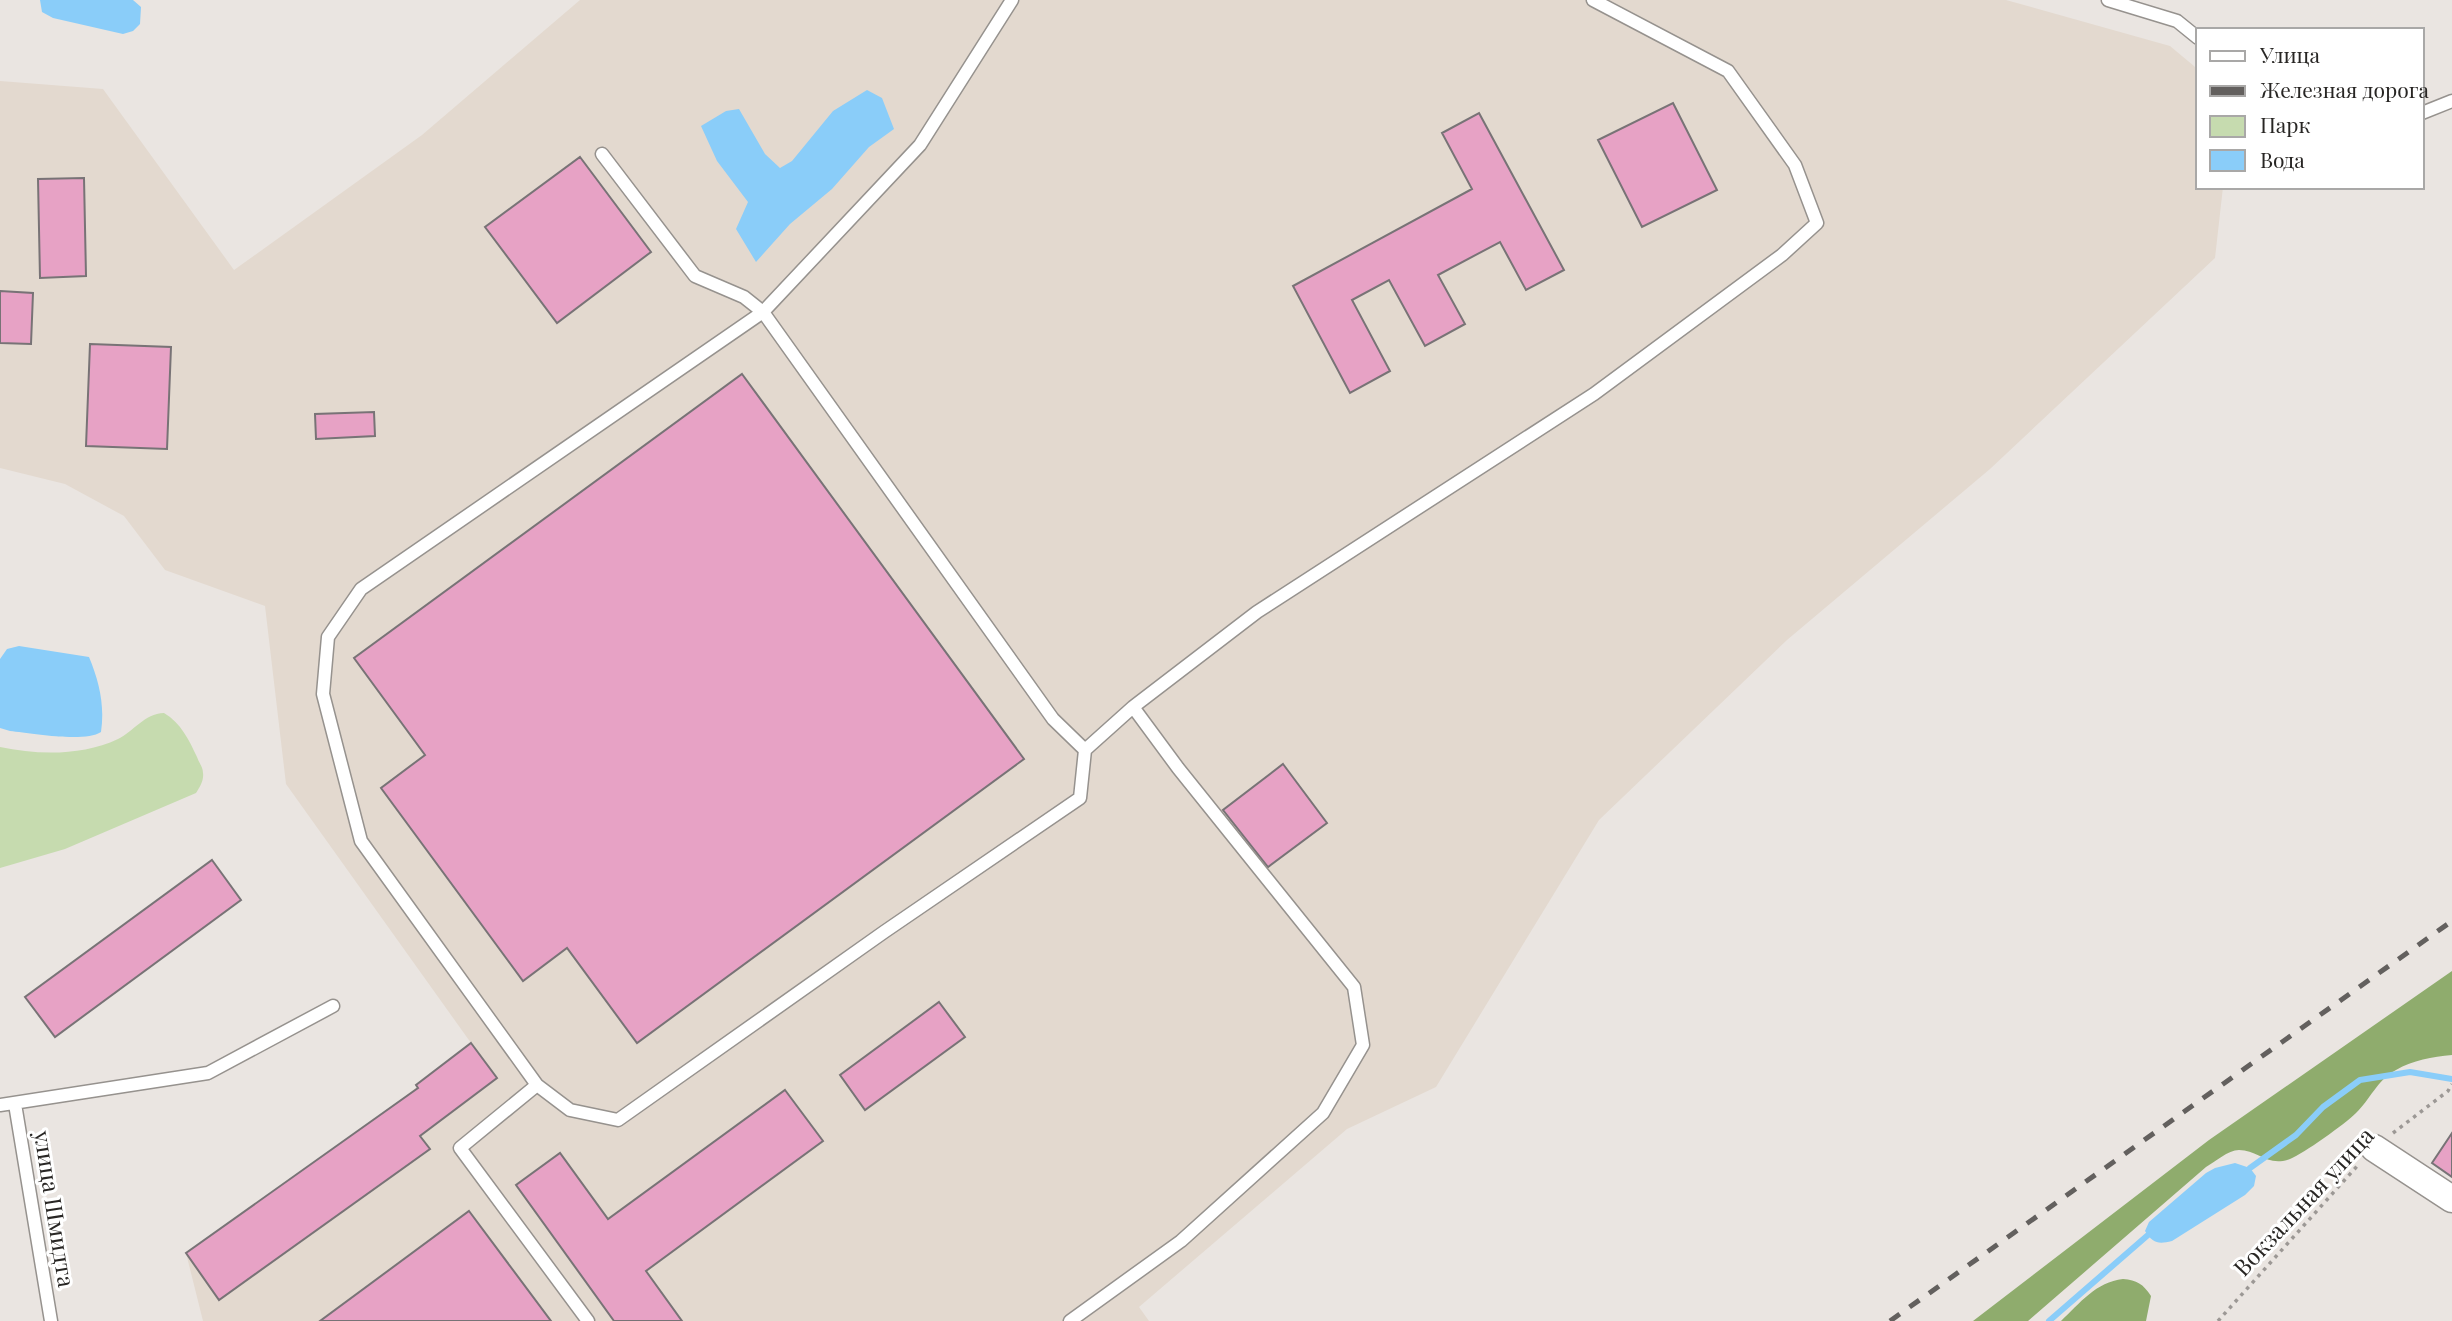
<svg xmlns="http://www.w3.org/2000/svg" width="2452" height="1321" viewBox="0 0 2452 1321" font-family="'Playfair Display',serif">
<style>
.built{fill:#e3d9cf}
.green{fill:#c6dbaf}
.forest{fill:#8fac6d}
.water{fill:#8acdf9}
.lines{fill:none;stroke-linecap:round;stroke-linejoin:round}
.stream{stroke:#8acdf9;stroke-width:6}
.building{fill:#e7a2c5;stroke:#787376;stroke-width:2}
.lane-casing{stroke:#96928e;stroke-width:15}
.street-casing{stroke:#96928e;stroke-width:29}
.path{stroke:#9c9895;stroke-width:3.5;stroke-dasharray:3.5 5;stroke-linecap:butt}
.lane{stroke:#fff;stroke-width:12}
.street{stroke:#fff;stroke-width:26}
.rail{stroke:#63605e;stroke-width:5;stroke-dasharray:12 12;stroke-linecap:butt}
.labels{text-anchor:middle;stroke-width:6;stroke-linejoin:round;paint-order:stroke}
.street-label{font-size:23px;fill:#282624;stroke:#fff}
</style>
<rect width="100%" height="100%" fill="#eae5e1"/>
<path class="built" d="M 580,0 L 2006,0 L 2170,46 L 2194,66 L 2198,71 L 2198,187 L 2223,187 L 2215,258 L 1990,469 L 1787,640 L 1599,820 L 1436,1087 L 1347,1129 L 1139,1307 L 1149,1321 L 203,1321 L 186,1253 L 397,1103 L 471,1043 L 286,784 L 265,606 L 165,570 L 124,516 L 65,484 L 0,468 L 0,81 L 103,89 L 234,270 L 422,135 Z"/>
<path class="green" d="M 164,713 C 181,723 189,740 197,757 C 199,763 203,767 203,773 C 204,780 200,787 196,793 L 65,849 L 0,868 L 0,747 C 38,755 82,756 118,739 C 134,731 144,714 164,713 Z"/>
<path class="forest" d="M 2452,971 L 2452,1055 C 2432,1057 2413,1060 2396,1070 C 2377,1080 2370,1100 2356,1113 C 2345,1124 2303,1154 2290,1159 C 2267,1167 2258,1150 2239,1150 C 2228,1150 2215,1162 2206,1167 L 2028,1321 L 1973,1321 L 2209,1140 Z
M 2123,1279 C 2137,1280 2143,1284 2151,1296 L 2146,1321 L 2061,1321 C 2080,1303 2096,1282 2123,1279 Z"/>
<path class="water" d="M 40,0 L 133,0 L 141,7 L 140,24 L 133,31 L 123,34 L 53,18 L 42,12 Z
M 867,90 L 882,98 L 894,129 L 869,147 L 832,189 L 790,224 L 756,262 L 736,229 L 748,202 L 717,161 L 701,126 L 726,111 L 739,109 L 765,154 L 780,168 L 792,161 L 833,111 Z
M 19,646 L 89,657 C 99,681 105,705 101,732 C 84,743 31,733 10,731 L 0,728 L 0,659 L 7,649 Z
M 2235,1163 L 2250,1168 L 2256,1176 L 2254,1186 L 2245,1195 L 2172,1241 C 2159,1244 2153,1244 2145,1231 L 2149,1222 L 2206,1173 L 2215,1168 Z"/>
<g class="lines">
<path class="stream" d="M 2250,1168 L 2296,1135 L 2323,1107 L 2360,1080 L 2410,1072 L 2452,1079
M 2049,1321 L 2148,1235"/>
</g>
<path class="building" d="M 1673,103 L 1717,190 L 1642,227 L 1598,140 Z
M 1479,113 L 1564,270 L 1526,290 L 1500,242 L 1438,275 L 1465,324 L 1425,346 L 1389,280 L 1352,300 L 1390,371 L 1350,393 L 1293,286 L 1472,189 L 1442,133 Z
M 580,157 L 651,252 L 557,323 L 485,227 Z
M 84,178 L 86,276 L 40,278 L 38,179 Z
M 0,291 L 33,293 L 31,344 L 0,343 Z
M 90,344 L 171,347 L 167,449 L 86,446 Z
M 742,374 L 1024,759 L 637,1043 L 567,948 L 523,981 L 381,788 L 425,755 L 354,658 Z
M 374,412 L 375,436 L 316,439 L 315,414 Z
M 1283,764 L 1327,823 L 1268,867 L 1223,810 Z
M 212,860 L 241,900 L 55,1037 L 25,997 Z
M 939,1002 L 965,1037 L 865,1110 L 840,1075 Z
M 471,1043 L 497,1078 L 420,1136 L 430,1149 L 219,1300 L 186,1253 L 418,1088 L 416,1085 Z
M 785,1090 L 823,1141 L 646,1271 L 682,1321 L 614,1321 L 516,1185 L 560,1153 L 608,1219 Z
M 2452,1133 L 2452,1177 L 2432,1163 Z
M 469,1211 L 551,1321 L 320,1321 Z"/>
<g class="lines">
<defs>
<path id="lane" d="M 2108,0 L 2177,21 L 2198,38
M 2422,113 L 2452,101
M 602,154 L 695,276 L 744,297 L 763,312 L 1053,719 L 1085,750
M 537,1085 L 570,1110 L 618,1120 L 884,932 L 1080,798 L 1085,750 L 1133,707 L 1257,612 L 1594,394 L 1782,255 L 1817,223 L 1795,165 L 1728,71 L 1593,0
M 15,1104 L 51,1321
M 0,1105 L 208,1073 L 333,1006
M 588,1321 L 460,1148 L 537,1085 L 361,841 L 323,694 L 328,637 L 361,589 L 763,312 L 920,145 L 1012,0
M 1070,1321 L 1181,1241 L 1323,1113 L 1363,1045 L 1354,987 L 1178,768 L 1133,707"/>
<path id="street" d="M 2374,1148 L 2452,1199"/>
</defs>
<use href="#lane" class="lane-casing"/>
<use href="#street" class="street-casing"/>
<path class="path" d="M 2393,1133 L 2448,1091 L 2452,1084
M 2218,1321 L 2359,1164"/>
<use href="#lane" class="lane"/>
<use href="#street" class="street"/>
<path class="rail" d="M 1890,1321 L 2452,921"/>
</g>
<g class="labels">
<g class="street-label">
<text transform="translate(2304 1202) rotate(-47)" y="8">Вокзальная улица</text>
<text transform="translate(54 1209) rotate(81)" y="8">улица Шмидта</text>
</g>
</g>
<rect x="2196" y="28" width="228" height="161" fill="#ffffff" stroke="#a9a8a7" stroke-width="2"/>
<rect x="2210" y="51" width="35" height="10" fill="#ffffff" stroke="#a9a8a7" stroke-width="2"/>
<text x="2260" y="63" font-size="21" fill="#282624">Улица</text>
<rect x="2210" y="86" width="35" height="10" fill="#63605e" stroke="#a9a8a7" stroke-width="2"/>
<text x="2260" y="98" font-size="21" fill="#282624">Железная дорога</text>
<rect x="2210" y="116" width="35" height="21" fill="#c6dbaf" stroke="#a9a8a7" stroke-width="2"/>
<text x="2260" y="133" font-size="21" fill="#282624">Парк</text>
<rect x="2210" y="150" width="35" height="21" fill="#8acdf9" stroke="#a9a8a7" stroke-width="2"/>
<text x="2260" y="168" font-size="21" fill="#282624">Вода</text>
</svg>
